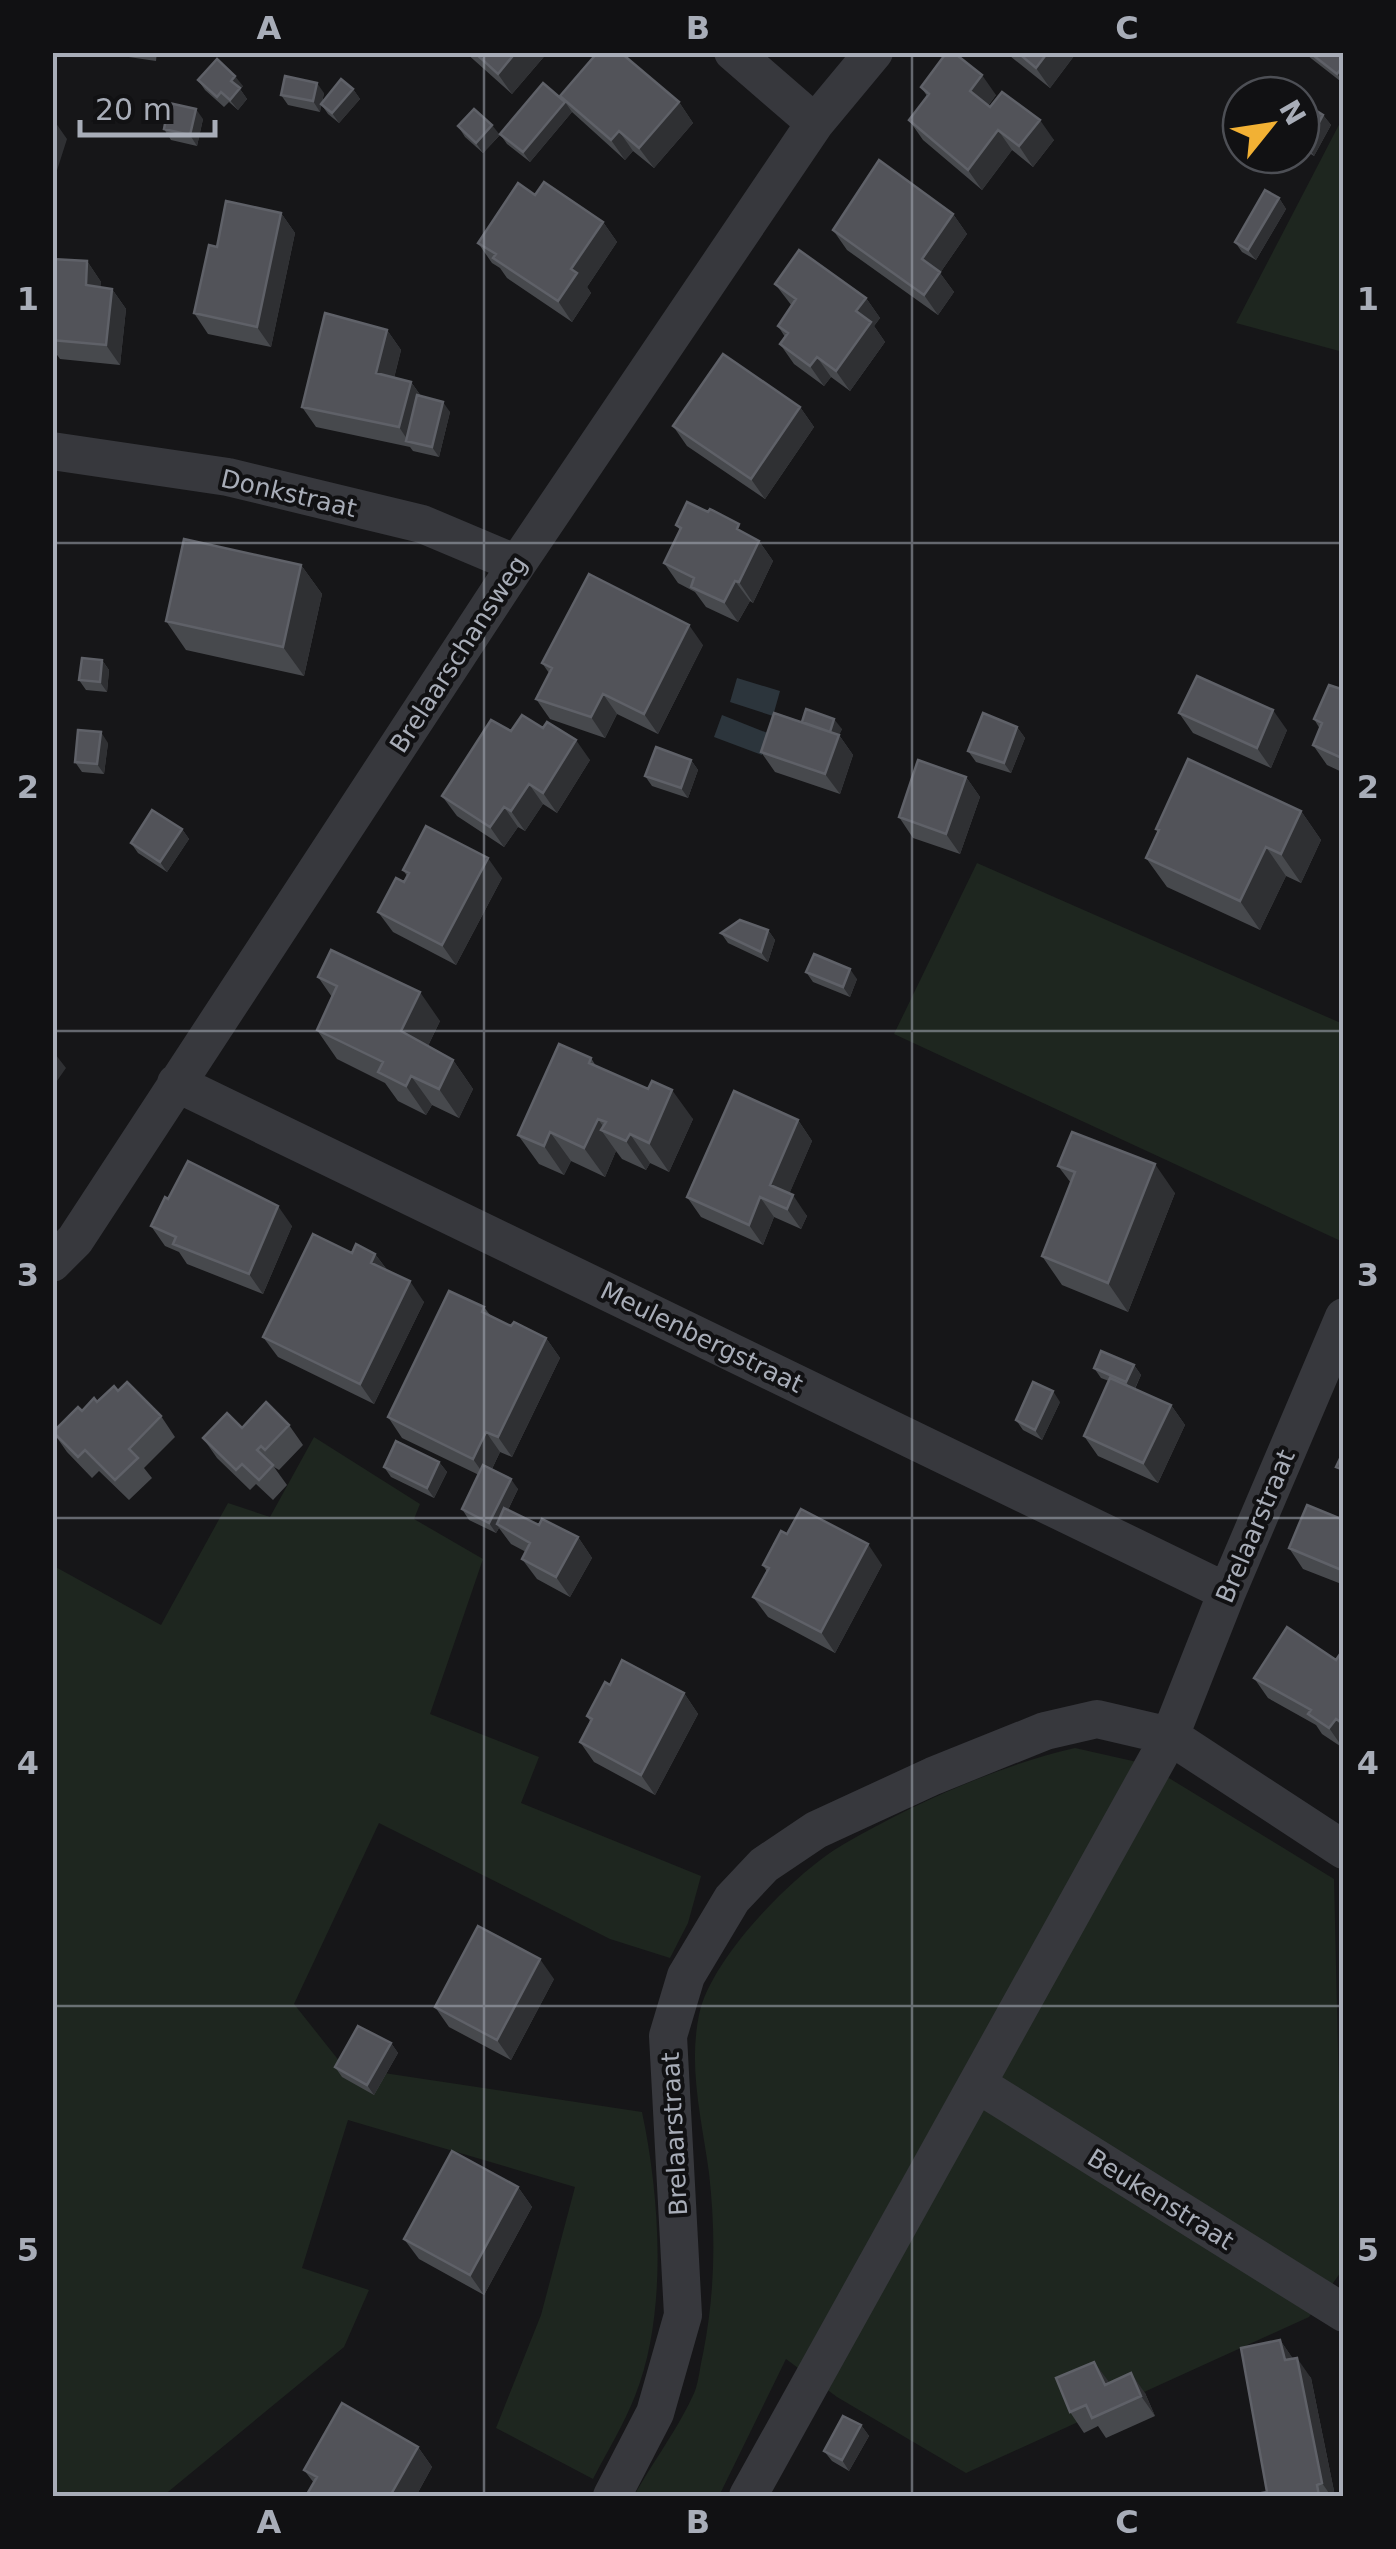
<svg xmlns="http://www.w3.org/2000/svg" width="1396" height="2549" viewBox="0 0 1396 2549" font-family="'DejaVu Sans',sans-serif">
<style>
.green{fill:#1e261f}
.water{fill:#2c353c}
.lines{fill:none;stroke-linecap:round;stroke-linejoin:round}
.street{stroke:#37383d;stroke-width:38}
.wall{fill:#47494d}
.shaded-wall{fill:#2f3033}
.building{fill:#525359;stroke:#5f6168;stroke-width:2.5}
.grid{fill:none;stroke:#a8adb8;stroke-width:2.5;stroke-opacity:0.55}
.labels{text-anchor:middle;stroke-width:8;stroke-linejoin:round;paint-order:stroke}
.street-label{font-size:25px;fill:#a8adb8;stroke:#111113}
.neatline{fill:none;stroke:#a8adb8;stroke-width:4}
.grid-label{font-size:32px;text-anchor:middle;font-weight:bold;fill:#a8adb8}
</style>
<rect width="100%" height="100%" fill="#161618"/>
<path class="green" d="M 1343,117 L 1343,352 L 1236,323 Z
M 977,863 L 1343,1024 L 1343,1242 L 894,1034 Z
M 314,1437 L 420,1504 L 414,1519 L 483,1559 L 430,1714 L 539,1757 L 521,1803 L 701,1876 L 688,1923 L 670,1958 L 610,1939 L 379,1823 L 294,2004 L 344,2067 L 642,2112 C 660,2197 668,2314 635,2396 C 624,2424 607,2452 593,2479 L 496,2428 L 541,2315 L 575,2187 L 348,2120 L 302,2268 L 369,2290 L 344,2347 L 163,2496 L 53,2496 L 52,1565 L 161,1625 L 228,1503 L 270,1517 Z
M 1075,1748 L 1146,1764 L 1334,1879 L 1343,2269 L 1309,2317 L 966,2473 L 837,2397 L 786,2359 L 719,2496 L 634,2496 C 652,2463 680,2426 695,2391 C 699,2380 700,2366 703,2354 C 715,2293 716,2235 709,2173 C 702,2120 688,2068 699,2015 C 710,1959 795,1872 844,1844 C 913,1804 997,1766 1075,1748 Z"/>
<path class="water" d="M 737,678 L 780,691 L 773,716 L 730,702 Z
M 722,715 L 770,734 L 762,755 L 714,737 Z"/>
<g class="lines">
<path class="street" d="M 733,52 L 815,123
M 52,451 L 228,477 L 422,524 L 517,564
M 176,1083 L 1227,1592
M 52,1263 L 75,1240 L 517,564 L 815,123 L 874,52
M 979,2085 L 1344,2313
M 612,2496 L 655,2413 L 683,2315 L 668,2036 L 686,1976 L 732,1899 L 764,1865 L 816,1830 L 933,1776 L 1045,1731 L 1097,1719 L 1170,1736 L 1344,1850
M 748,2496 L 1170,1736 L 1227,1592 L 1344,1317"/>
</g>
<path class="wall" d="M 113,52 L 157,52 L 156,61 L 115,55 Z
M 465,52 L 548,52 L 512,94 Z
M 1005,52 L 1077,52 L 1050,88 Z
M 1303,52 L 1344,52 L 1344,84 Z
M 198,80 L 243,86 L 240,89 L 247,99 L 238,110 L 229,102 L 224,107 L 205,90 Z
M 921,87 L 996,95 L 988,106 L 1054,140 L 1033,167 L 1012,150 L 982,190 L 923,140 L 909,120 L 927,96 Z
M 353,89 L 360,99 L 339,123 L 328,114 L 321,104 L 320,112 L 288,105 L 281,95 L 324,93 L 322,103 Z
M 562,99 L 679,102 L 693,123 L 654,168 L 633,151 L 625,160 L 572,112 L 530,162 L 507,144 L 500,134 Z
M 1323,115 L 1331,125 L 1314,156 L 1301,148 L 1301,128 Z
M 203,119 L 197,146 L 171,140 L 164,129 Z
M 458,126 L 500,135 L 483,153 L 465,137 Z
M 535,195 L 603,222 L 617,242 L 587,287 L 591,293 L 572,322 L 507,278 L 500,268 L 492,263 L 478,243 Z
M 1279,198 L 1286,209 L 1256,260 L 1242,252 L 1235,242 Z
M 281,213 L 295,233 L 271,347 L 208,334 L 194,313 L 217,247 Z
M 953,214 L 967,234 L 940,273 L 954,292 L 938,315 L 847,250 L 833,230 Z
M 52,259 L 87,261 L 101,282 L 100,287 L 112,289 L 126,309 L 120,365 L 60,359 L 52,348 Z
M 775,284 L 866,298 L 880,318 L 874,326 L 885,342 L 850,391 L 831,377 L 824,386 L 794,364 L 780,344 L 785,337 L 778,326 L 792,306 Z
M 387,330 L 401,350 L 394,378 L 411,382 L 421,396 L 450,412 L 439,457 L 413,451 L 410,447 L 316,427 L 302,407 Z
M 800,407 L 814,427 L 765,499 L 687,446 L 673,426 Z
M 676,525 L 747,534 L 759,541 L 773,561 L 753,603 L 750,601 L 738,622 L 706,607 L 695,592 L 678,583 L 664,563 L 680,530 Z
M 301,565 L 322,594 L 304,676 L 186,650 L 166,621 Z
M 703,645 L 658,734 L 617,714 L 605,738 L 550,719 L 536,699 L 549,673 L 542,663 Z
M 102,660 L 109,670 L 107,692 L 86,690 L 79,680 Z
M 1344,690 L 1344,773 L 1327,765 L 1313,745 L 1320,729 L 1314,719 Z
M 1179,713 L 1287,730 L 1271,768 L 1193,733 Z
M 802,722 L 842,729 L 839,735 L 853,755 L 840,794 L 775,772 L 761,752 Z
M 1017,727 L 1025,738 L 1011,773 L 976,762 L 968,751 Z
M 511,731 L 590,760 L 557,813 L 543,804 L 525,831 L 518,827 L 504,847 L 457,816 L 442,796 Z
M 108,743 L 104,774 L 82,772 L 75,762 Z
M 691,760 L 698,770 L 688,798 L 652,786 L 645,776 Z
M 966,777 L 980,797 L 960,854 L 913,838 L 899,817 Z
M 1301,811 L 1321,840 L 1301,883 L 1286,876 L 1260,930 L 1167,887 L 1146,858 L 1158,832 L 1156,829 Z
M 182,829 L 189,839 L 167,872 L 138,853 L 131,843 Z
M 403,870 L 502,878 L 456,965 L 393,932 L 378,912 L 404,882 L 407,876 Z
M 768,930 L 775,940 L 768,962 L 728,943 L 721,933 Z
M 806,972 L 857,979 L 850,997 L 813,982 Z
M 318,977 L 440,1021 L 428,1046 L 453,1060 L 473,1089 L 459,1118 L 432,1105 L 426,1115 L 398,1101 L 385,1083 L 337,1059 L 317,1030 L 332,997 Z
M 591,1058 L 596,1066 L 693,1119 L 669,1172 L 650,1163 L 646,1170 L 622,1159 L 616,1151 L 605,1177 L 571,1161 L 564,1175 L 539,1164 L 518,1135 Z
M 798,1120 L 812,1141 L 789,1194 L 807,1216 L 801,1229 L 774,1217 L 763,1245 L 701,1217 L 687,1197 Z
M 1058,1166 L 1175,1193 L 1128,1312 L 1062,1285 L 1042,1256 L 1071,1183 Z
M 168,1199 L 292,1226 L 263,1294 L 187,1264 L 179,1252 L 165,1246 L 151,1226 Z
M 352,1253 L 375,1254 L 388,1271 L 424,1302 L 374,1404 L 278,1357 L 263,1337 Z
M 484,1307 L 490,1315 L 511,1326 L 546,1338 L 560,1358 L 512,1457 L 500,1452 L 492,1469 L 518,1489 L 508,1510 L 539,1525 L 578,1537 L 592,1558 L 570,1597 L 537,1579 L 522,1559 L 526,1552 L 511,1544 L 499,1528 L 496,1533 L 469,1520 L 462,1509 L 479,1475 L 402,1438 L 388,1417 Z
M 1134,1365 L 1141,1375 L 1135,1389 L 1171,1405 L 1185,1425 L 1158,1483 L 1098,1456 L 1084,1436 L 1109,1381 L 1101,1378 L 1094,1368 Z
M 118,1391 L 161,1416 L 175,1437 L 144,1468 L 152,1478 L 129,1500 L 99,1471 L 92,1478 L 67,1452 L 53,1432 L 82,1411 Z
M 1060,1402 L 1042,1440 L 1023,1430 L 1016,1420 Z
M 289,1425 L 303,1445 L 279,1470 L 274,1467 L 287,1485 L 273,1500 L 256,1484 L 250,1490 L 217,1458 L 203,1438 L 242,1428 Z
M 439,1462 L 447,1472 L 434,1498 L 391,1477 L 384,1467 Z
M 1344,1520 L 1344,1585 L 1303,1569 L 1289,1548 Z
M 787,1534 L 882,1565 L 835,1653 L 768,1617 L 753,1597 L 767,1572 L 763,1565 Z
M 1344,1656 L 1343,1748 L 1322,1734 L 1316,1725 L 1268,1698 L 1254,1678 L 1336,1660 Z
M 610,1685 L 684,1693 L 698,1714 L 655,1795 L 594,1762 L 580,1742 L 590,1721 L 587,1716 Z
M 554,1979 L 511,2060 L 449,2027 L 435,2007 Z
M 391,2043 L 398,2053 L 374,2095 L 342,2077 L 335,2067 Z
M 518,2187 L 532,2207 L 484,2295 L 419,2259 L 404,2239 Z
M 1280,2340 L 1293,2359 L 1311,2378 L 1335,2496 L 1246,2496 L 1267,2492 Z
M 1109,2383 L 1145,2393 L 1155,2416 L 1106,2438 L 1098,2426 L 1084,2433 L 1070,2412 Z
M 861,2425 L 869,2436 L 849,2471 L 832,2461 L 824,2451 Z
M 418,2447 L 432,2467 L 416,2496 L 306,2496 L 314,2483 L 304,2470 Z"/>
<path class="shaded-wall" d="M 516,52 L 548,52 L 512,94 L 498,74 Z
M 1048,52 L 1077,52 L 1050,88 L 1036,68 Z
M 1344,65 L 1344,83 L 1337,74 Z
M 982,75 L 996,95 L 984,111 L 970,91 Z
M 235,76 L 243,86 L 240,89 L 247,99 L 238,110 L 230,100 L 231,81 Z
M 317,83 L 324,93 L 320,112 L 313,101 Z
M 353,89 L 360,99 L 339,123 L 332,113 Z
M 565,102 L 572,112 L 530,162 L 523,152 Z
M 679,102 L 693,123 L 654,168 L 639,148 Z
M 196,109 L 203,119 L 197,146 L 190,135 Z
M 1323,115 L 1331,125 L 1314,156 L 1307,145 Z
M 53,119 L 67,139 L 52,186 L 52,121 Z
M 1040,120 L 1054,140 L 1033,167 L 1019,146 Z
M 492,125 L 500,135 L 483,153 L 476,143 Z
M 998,130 L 1012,150 L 982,190 L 968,170 Z
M 619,131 L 633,151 L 625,160 L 611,140 Z
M 1279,198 L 1286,209 L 1256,260 L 1248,250 Z
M 281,213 L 295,233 L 271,347 L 257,327 Z
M 953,214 L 967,234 L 940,273 L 954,292 L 938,315 L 924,295 L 922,259 Z
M 603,222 L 617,242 L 587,287 L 591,293 L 572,322 L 558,301 L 571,269 Z
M 87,261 L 101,282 L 100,305 L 86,285 Z
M 112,289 L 126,309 L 120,365 L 106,345 Z
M 866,298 L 880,318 L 874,326 L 885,342 L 850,391 L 836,371 L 856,311 Z
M 387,330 L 401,350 L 390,394 L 376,373 Z
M 817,357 L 831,377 L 824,386 L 810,366 Z
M 411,382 L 425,402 L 409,442 L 399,427 Z
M 443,402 L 450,412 L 439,457 L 432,447 Z
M 800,407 L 814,427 L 765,499 L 751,479 Z
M 759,541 L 773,561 L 753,603 L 739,582 Z
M 301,565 L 322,594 L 304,676 L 283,647 Z
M 735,581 L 750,601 L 738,622 L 724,602 Z
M 689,625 L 703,645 L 658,734 L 644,714 Z
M 102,660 L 109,670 L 107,692 L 100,682 Z
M 603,694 L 617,714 L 605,738 L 591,717 Z
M 1273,710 L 1287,730 L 1271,768 L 1257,748 Z
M 834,719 L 842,729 L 839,735 L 853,755 L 840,794 L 825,774 L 828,738 Z
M 1017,727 L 1025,738 L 1011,773 L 1004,763 Z
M 101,732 L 108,743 L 104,774 L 97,764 Z
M 576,740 L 590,760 L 557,813 L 543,793 Z
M 691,760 L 698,770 L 688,798 L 681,788 Z
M 966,777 L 980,797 L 960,854 L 946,834 Z
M 529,784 L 543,804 L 525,831 L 511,811 Z
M 504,807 L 518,827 L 504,847 L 490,827 Z
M 1301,811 L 1321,840 L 1301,883 L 1281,854 Z
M 182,829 L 189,839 L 167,872 L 160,862 Z
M 1266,847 L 1286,876 L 1260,930 L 1240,901 Z
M 488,858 L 502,878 L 456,965 L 442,945 Z
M 768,930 L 775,940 L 768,962 L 761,952 Z
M 850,969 L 857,979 L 850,997 L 843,987 Z
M 420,992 L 440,1021 L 421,1060 L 401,1031 Z
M 52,1050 L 66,1068 L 52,1088 Z
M 453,1060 L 473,1089 L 459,1118 L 439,1089 Z
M 411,1076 L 432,1105 L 426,1115 L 406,1086 Z
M 672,1090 L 693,1119 L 669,1172 L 649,1143 Z
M 598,1119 L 607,1132 L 601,1130 L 616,1151 L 605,1177 L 584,1148 Z
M 798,1120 L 812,1141 L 784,1206 L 770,1185 Z
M 550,1132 L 571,1161 L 564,1175 L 544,1146 Z
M 630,1134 L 650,1163 L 646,1170 L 626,1141 Z
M 1155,1164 L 1175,1193 L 1128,1312 L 1108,1283 Z
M 793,1195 L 807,1216 L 801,1229 L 787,1209 Z
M 760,1197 L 774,1217 L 763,1245 L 749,1225 Z
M 278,1206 L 292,1226 L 263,1294 L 249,1274 Z
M 375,1254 L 390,1274 L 371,1263 Z
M 410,1281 L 424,1302 L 374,1404 L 360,1384 Z
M 546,1338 L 560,1358 L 512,1457 L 498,1437 Z
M 1134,1365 L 1141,1375 L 1133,1392 L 1126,1382 Z
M 1053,1391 L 1060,1402 L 1042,1440 L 1035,1430 Z
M 1171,1405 L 1185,1425 L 1158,1483 L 1143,1463 Z
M 486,1432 L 500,1452 L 487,1479 L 473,1459 Z
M 439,1462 L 447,1472 L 434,1498 L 427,1488 Z
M 511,1479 L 518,1489 L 500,1526 L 497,1524 L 499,1528 L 496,1533 L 489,1523 Z
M 578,1537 L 592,1558 L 570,1597 L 556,1577 Z
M 868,1544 L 882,1565 L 835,1653 L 821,1632 Z
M 684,1693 L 698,1714 L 655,1795 L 641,1775 Z
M 1336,1719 L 1344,1730 L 1343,1748 L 1329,1728 Z
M 540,1959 L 554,1979 L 511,2060 L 497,2040 Z
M 391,2043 L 398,2053 L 374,2095 L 367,2085 Z
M 518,2187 L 532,2207 L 484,2295 L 470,2275 Z
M 1280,2340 L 1294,2360 L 1285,2360 Z
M 1297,2358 L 1311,2378 L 1335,2496 L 1331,2496 L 1322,2483 Z
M 1094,2362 L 1109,2382 L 1119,2405 L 1105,2385 Z
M 1131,2373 L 1145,2393 L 1155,2416 L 1141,2396 Z
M 861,2425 L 869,2436 L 849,2471 L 842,2460 Z
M 418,2447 L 432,2467 L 416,2496 L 390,2496 Z"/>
<path class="building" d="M 474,52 L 516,52 L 498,74 Z
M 598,52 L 620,52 L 679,102 L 639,148 L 619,131 L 611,140 L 560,96 Z
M 947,52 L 953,52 L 982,75 L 970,91 L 990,107 L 1002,92 L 1040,120 L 1019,146 L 998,130 L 968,170 L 909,120 L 929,94 L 921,87 Z
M 1017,52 L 1048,52 L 1036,68 Z
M 1309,52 L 1344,52 L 1344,65 L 1337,74 Z
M 217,59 L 235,76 L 231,81 L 240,88 L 230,100 L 221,92 L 217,97 L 198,80 Z
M 285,76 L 317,83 L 313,101 L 281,95 Z
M 341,79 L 353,89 L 332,113 L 321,104 Z
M 543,83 L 565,102 L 523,152 L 500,134 Z
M 169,103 L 196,109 L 190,135 L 164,129 Z
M 1312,108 L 1323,115 L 1307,145 L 1301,142 L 1301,128 Z
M 474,109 L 492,125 L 476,143 L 458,126 Z
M 879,160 L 953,214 L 922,259 L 940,272 L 924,295 L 833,230 Z
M 544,182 L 603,222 L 571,269 L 577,273 L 558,301 L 493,258 L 496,254 L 478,243 L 518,183 L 535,195 Z
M 1265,190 L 1279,198 L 1248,250 L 1235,242 Z
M 226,201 L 281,213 L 257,327 L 194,313 L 209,245 L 217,247 Z
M 799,250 L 866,298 L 856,311 L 871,322 L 836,371 L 817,357 L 810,366 L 780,344 L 788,333 L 778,326 L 796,299 L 775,284 Z
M 52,259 L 87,261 L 86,285 L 112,289 L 106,345 L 52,340 Z
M 325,313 L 387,330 L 376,373 L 411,382 L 399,427 L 302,407 Z
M 723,354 L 800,407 L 751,479 L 673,426 Z
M 417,395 L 443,402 L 432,447 L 406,441 Z
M 687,502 L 708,512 L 710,509 L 739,524 L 737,529 L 759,541 L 739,582 L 735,581 L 724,602 L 691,587 L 694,578 L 664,563 L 681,528 L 676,525 Z
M 184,539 L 301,565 L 283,647 L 166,621 Z
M 589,574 L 689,625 L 644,714 L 603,694 L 591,717 L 536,699 L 552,668 L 542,663 Z
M 82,658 L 102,660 L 100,682 L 79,680 Z
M 1197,676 L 1273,710 L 1257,748 L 1179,713 Z
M 1329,685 L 1344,690 L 1344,759 L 1313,745 L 1322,723 L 1314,719 Z
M 806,709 L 834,719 L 830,732 L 802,722 Z
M 774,713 L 839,735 L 825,774 L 761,752 Z
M 983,713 L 1017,727 L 1004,763 L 968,751 Z
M 522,715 L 543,728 L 547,722 L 576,740 L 543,793 L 529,784 L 511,811 L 504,807 L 490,827 L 442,796 L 491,720 L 511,731 Z
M 78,730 L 101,732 L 97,764 L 75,762 Z
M 656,747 L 691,760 L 681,788 L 645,776 Z
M 1188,759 L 1301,811 L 1281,854 L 1266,847 L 1240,901 L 1146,858 L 1159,830 L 1156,829 Z
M 918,760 L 966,777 L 946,834 L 899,817 Z
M 152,810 L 182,829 L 160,862 L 131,843 Z
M 426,826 L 488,858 L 442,945 L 378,912 L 396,878 L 404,882 L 409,873 L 403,870 Z
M 740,920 L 768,930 L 761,952 L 721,933 Z
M 331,950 L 420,992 L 401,1031 L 453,1060 L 439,1089 L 411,1076 L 406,1086 L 378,1072 L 383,1062 L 317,1030 L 337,986 L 318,977 Z
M 814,954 L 850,969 L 843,987 L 806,972 Z
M 559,1044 L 591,1058 L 589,1063 L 648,1089 L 652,1081 L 672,1090 L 649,1143 L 630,1134 L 626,1141 L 601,1130 L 606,1122 L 598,1119 L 584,1148 L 550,1132 L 544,1146 L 518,1135 Z
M 734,1091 L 798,1120 L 770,1185 L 793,1195 L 787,1209 L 760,1197 L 749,1225 L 687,1197 Z
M 1072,1132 L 1155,1164 L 1108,1283 L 1042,1256 L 1075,1172 L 1058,1166 Z
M 188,1161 L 278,1206 L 249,1274 L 173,1244 L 176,1237 L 151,1226 L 165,1197 L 168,1199 Z
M 313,1234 L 352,1253 L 356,1244 L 375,1254 L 371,1263 L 410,1281 L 360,1384 L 263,1337 Z
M 449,1291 L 484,1307 L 482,1312 L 511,1326 L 514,1322 L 546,1338 L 498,1437 L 486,1432 L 473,1459 L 388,1417 Z
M 1101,1351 L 1134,1365 L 1126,1382 L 1094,1368 Z
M 1110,1378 L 1171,1405 L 1143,1463 L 1084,1436 Z
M 127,1382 L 161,1416 L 129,1449 L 138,1458 L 115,1480 L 85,1450 L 78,1457 L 53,1432 L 78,1407 L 82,1411 L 94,1398 L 97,1402 L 114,1386 L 118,1391 Z
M 1033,1382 L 1053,1391 L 1035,1430 L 1016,1420 Z
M 266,1402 L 289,1425 L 265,1450 L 261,1446 L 257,1450 L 273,1465 L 259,1480 L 242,1464 L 236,1470 L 203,1438 L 227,1413 L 242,1428 Z
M 396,1441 L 439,1462 L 427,1488 L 384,1467 Z
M 1344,1450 L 1344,1470 L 1336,1467 Z
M 483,1465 L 511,1479 L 489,1523 L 462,1509 Z
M 1307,1505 L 1344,1520 L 1344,1571 L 1289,1548 Z
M 504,1508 L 539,1525 L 542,1519 L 578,1537 L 556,1577 L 522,1559 L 530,1543 L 497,1524 Z
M 801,1509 L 868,1544 L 821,1632 L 753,1597 L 769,1568 L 763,1565 L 781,1531 L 787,1534 Z
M 1287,1627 L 1336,1660 L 1340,1654 L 1344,1656 L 1344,1724 L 1336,1719 L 1329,1728 L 1308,1714 L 1311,1710 L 1254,1678 Z
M 622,1660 L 684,1693 L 641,1775 L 580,1742 L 592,1719 L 587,1716 L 605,1682 L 610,1685 Z
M 478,1926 L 540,1959 L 497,2040 L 435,2007 Z
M 358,2026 L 391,2043 L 367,2085 L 335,2067 Z
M 452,2151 L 518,2187 L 470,2275 L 404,2239 Z
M 1280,2340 L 1285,2360 L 1297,2358 L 1322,2483 L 1317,2485 L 1319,2496 L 1246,2496 L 1267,2492 L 1241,2348 Z
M 1094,2362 L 1105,2385 L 1131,2373 L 1141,2396 L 1092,2418 L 1086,2405 L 1070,2412 L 1056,2378 Z
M 342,2403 L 418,2447 L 390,2496 L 306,2496 L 317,2477 L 304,2470 Z
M 843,2416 L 861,2425 L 842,2460 L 824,2451 Z"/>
<path class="grid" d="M 484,52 L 484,2496M 912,52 L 912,2496M 52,543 L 1344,543M 52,1031 L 1344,1031M 52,1518 L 1344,1518M 52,2006 L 1344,2006"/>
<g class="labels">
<g class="street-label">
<text transform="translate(289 493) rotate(13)" y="9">Donkstraat</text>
<text transform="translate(458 654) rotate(-57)" y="9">Brelaarschansweg</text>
<text transform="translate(702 1337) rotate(26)" y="9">Meulenbergstraat</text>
<text transform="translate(1255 1526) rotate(-67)" y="9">Brelaarstraat</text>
<text transform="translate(674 2134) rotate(-93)" y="9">Brelaarstraat</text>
<text transform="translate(1161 2199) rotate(32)" y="9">Beukenstraat</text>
</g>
</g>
<rect width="1396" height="2549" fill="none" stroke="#111113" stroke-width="110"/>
<g transform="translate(1271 125) rotate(60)"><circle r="48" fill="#111113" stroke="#4d4f55" stroke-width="2.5"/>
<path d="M0-8L18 38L0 25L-18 38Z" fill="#f2b134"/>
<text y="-15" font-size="28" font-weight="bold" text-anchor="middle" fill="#a8adb8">N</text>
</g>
<path d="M80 120v15h135v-15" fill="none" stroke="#a8adb8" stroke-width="5"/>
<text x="95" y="120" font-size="30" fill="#a8adb8" stroke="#111113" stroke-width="8" paint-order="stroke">20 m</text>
<rect x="55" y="55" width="1286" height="2439" class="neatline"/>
<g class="grid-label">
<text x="269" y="39">A</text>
<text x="698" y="39">B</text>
<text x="1127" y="39">C</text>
<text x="28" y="310">1</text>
<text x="1368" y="310">1</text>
<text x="28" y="798">2</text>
<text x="1368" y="798">2</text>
<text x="28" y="1286">3</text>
<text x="1368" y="1286">3</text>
<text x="28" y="1774">4</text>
<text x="1368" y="1774">4</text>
<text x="28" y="2261">5</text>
<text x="1368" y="2261">5</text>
<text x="269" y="2533">A</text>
<text x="698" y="2533">B</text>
<text x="1127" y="2533">C</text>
</g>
</svg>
